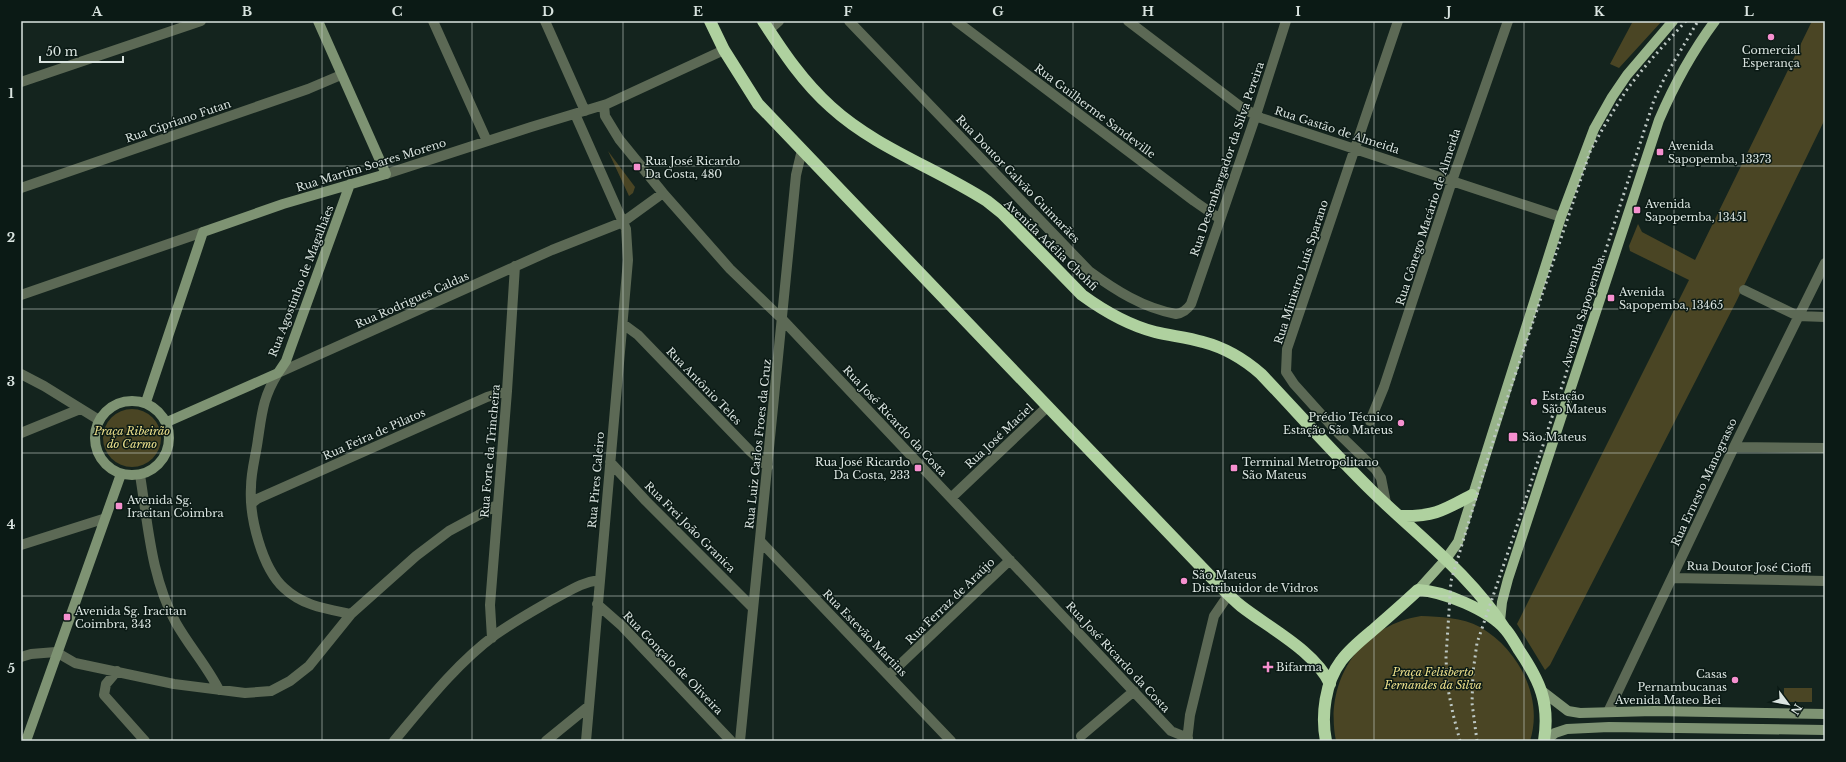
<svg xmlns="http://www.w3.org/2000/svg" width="1846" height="762" viewBox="0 0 1846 762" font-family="'Libre Baskerville',serif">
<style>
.green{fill:#4a4524}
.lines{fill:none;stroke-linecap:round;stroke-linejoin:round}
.street{stroke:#5c6955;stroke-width:10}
.secondary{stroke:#7e9373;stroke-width:10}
.primary{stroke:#98b48a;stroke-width:10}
.highway{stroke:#afd19f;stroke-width:12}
.rail{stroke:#bdc8c4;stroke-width:3;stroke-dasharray:2 4;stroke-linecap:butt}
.grid{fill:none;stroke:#dae4e0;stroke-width:1;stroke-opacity:0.55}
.poi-dot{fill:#f690cf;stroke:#0b1a15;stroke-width:1.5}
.labels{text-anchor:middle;stroke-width:3;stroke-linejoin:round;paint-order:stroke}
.poi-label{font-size:11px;fill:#dae4e0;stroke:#0b1a15;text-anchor:start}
.street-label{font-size:11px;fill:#dae4e0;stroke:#0b1a15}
.park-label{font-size:11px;font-style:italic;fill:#efe28d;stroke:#0b1a15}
.neatline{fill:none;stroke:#dae4e0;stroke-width:1.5}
.grid-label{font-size:13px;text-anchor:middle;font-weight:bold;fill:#dae4e0}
</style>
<rect width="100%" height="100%" fill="#14241e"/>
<path class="green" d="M 1633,21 L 1662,21 L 1619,68 L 1610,64 Z
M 1812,21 L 1825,21 L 1825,119 L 1736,302 L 1550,665 L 1545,670 L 1517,624 L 1689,280 L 1630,251 L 1629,246 L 1638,224 L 1642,232 L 1695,260 Z
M 608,151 L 635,187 L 633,193 L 629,196 Z
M103 438a29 29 0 1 1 58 0a29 29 0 1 1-58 0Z
M 1421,616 C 1440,617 1462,617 1480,627 C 1518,649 1544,697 1530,741 L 1336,741 C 1324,682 1359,626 1421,616 Z
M 1784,688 L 1812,688 L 1812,702 L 1784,702 Z"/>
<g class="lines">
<path class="street" d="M 433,21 L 487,141
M 545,21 L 585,111
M 849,21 L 1089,271 C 1115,290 1143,308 1176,314 C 1183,313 1187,310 1191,304 L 1256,115 L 1286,21
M 956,21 L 1194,201 L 1220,219
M 1128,21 L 1241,107 L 1261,118 L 1561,217
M 769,30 L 779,21
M 21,82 L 201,21
M 604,105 L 605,116 L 619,139 L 663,193 L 730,269 L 782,319 L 1171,731 L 1188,738
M 575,114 L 626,229 L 628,260 L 586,741
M 386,174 L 531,127 L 607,104 L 724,50
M 21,188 L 308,89 L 341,75
M 1744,290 L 1798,316 L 1825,317
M 21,295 L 203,232
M 623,324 L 638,335 L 750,451 L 768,467
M 21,374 L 44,386 L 99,420
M 1370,421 L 1384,387 L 1452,181 L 1508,21
M 21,433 L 80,409
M 1734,447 L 1825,448
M 610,462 L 646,501 L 753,608
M 140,475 C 148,524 151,578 176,623 C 189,646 207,666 219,690
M 951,498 L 1047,407
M 252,503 L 257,499 L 487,397 L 507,391
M 1386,503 L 1381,478 L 1376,470 L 1339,434 L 1294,384 L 1286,372 L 1287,349 L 1398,21
M 760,541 L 951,741
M 21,545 L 103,519
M 1672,578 L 1825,581
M 597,604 L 622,626 L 731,741
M 351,614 C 327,609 303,606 284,588 C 262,568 249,517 251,487 C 251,471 256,455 258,439 C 262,413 263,397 278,373 L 552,250 L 623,222 L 663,193
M 492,638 L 490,605 L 507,391 L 515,266
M 21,657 L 31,654 L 56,652 L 75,663 L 174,684 L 245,693 L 271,691 L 290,681 L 309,666 L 351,614 L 416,556 L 449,531 L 497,505
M 117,671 L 106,684 L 104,695 L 145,741
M 889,675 L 1010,560
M 1608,712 L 1734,447 L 1825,263
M 1081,736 L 1134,691
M 394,741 C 425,704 456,664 495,635 C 513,622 533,611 552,600 C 568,592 581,582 599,580
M 546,741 L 589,706
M 740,741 L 796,175 L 802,150
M 1187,741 L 1190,715 L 1214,616 L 1229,594"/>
<path class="secondary" d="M95 438a37 37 0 1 1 74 0a37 37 0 1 1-74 0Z
M 146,402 L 203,232 L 283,204 L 386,174 L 318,21
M 167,422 L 278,373 L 286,361 L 291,347 L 350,184
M 1542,691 L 1568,711 L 1580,713 L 1654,711 L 1825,714
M 26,741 L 121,474
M 1545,741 L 1555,733 L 1567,729 L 1609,727 L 1825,730"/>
<path class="primary" d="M 1418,590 L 1446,559 L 1458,542 L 1561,217 L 1594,129 L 1612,97 L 1627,75 L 1673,21
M 1500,621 L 1502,602 L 1508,579 L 1659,120 C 1674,85 1692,52 1715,21"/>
<path class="highway" d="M 710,21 L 724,50 L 758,104 L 1210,576 C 1220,586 1230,597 1241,606 C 1269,628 1315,651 1330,684
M 763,21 C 783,52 803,82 831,107 C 876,148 936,168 987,201 L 1002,213 L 1082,295 C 1104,311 1128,325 1155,332 C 1171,336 1187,337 1203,342 C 1226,348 1244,359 1261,374 C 1298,413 1334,454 1372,491 C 1418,536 1470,574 1505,629
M 1401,516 C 1434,517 1444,510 1472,495
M 1326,741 C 1321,716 1325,682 1341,661 C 1349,650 1361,640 1372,631 C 1387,618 1403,604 1418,590 C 1443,591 1489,610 1506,630 C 1511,636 1515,643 1519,650 C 1540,681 1550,703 1544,741"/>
<path class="rail" d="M 1460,741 L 1453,714 L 1447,684 L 1446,657 L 1451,581 L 1495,435 L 1590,152 C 1601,131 1613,111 1626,91 C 1644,66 1665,44 1686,21
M 1477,741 L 1472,703 L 1473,672 L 1477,643 L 1518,523 L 1654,100 L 1665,77 L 1698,21"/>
</g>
<path class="grid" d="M 172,21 L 172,741M 322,21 L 322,741M 472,21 L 472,741M 623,21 L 623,741M 773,21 L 773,741M 923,21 L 923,741M 1073,21 L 1073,741M 1223,21 L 1223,741M 1374,21 L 1374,741M 1524,21 L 1524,741M 1674,21 L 1674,741M 21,166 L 1825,166M 21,309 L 1825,309M 21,453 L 1825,453M 21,596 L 1825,596"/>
<g class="poi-dot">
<circle cx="1771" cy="37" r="4"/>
<rect x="1656" y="148" width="8" height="8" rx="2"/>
<rect x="633" y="163" width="8" height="8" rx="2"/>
<rect x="1633" y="206" width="8" height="8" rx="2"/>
<rect x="1607" y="294" width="8" height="8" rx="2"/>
<circle cx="1534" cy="402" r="4"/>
<circle cx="1401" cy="423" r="4"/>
<rect x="1508" y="432" width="10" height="10" rx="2"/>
<rect x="914" y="464" width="8" height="8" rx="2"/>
<rect x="1230" y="464" width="8" height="8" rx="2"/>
<rect x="115" y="502" width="8" height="8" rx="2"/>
<circle cx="1184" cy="581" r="4"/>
<rect x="63" y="613" width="8" height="8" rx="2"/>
<path d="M1266 661h4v4h4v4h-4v4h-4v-4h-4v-4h4z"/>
<circle cx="1735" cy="680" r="4"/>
</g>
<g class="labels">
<g class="poi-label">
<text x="1771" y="54" text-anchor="middle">Comercial<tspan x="1771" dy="13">Esperança</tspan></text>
<text x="1668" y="150">Avenida<tspan x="1668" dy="13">Sapopemba, 13373</tspan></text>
<text x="645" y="165">Rua José Ricardo<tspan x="645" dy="13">Da Costa, 480</tspan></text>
<text x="1645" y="208">Avenida<tspan x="1645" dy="13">Sapopemba, 13451</tspan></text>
<text x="1619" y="296">Avenida<tspan x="1619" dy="13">Sapopemba, 13465</tspan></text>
<text x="1542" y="400">Estação<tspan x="1542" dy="13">São Mateus</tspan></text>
<text x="1393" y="421" text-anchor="end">Prédio Técnico<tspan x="1393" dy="13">Estação São Mateus</tspan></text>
<text x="1522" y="441">São Mateus</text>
<text x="910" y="466" text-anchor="end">Rua José Ricardo<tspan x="910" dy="13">Da Costa, 233</tspan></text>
<text x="1242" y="466">Terminal Metropolitano<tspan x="1242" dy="13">São Mateus</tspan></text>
<text x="127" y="504">Avenida Sg.<tspan x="127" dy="13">Iracitan Coimbra</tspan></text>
<text x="1192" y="579">São Mateus<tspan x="1192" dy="13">Distribuidor de Vidros</tspan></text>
<text x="75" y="615">Avenida Sg. Iracitan<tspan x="75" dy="13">Coimbra, 343</tspan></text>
<text x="1276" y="671">Bifarma</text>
<text x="1727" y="678" text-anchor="end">Casas<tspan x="1727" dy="13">Pernambucanas</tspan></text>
</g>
<g class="street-label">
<text transform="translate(1095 111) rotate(37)" y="4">Rua Guilherme Sandeville</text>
<text transform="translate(178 121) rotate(-19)" y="4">Rua Cipriano Futan</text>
<text transform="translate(1337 130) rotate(18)" y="4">Rua Gastão de Almeida</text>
<text transform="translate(1227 159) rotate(-71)" y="4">Rua Desembargador da Silva Pereira</text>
<text transform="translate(371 165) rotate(-17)" y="4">Rua Martim Soares Moreno</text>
<text transform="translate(1018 179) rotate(46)" y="4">Rua Doutor Galvão Guimarães</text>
<text transform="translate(1428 217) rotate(-72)" y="4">Rua Cônego Macário de Almeida</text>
<text transform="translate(1051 245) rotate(44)" y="4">Avenida Adélia Chohfi</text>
<text transform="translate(1301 272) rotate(-72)" y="4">Rua Ministro Luís Sparano</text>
<text transform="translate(301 281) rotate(-69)" y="4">Rua Agostinho de Magalhães</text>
<text transform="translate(412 300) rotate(-24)" y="4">Rua Rodrigues Caldas</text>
<text transform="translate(1583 312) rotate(-72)" y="4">Avenida Sapopemba</text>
<text transform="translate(704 386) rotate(46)" y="4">Rua Antônio Teles</text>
<text transform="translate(895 421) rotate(47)" y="4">Rua José Ricardo da Costa</text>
<text transform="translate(374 434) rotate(-24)" y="4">Rua Feira de Pilatos</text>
<text transform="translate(999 436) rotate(-43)" y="4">Rua José Maciel</text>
<text transform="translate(758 444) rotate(-84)" y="4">Rua Luiz Carlos Froes da Cruz</text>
<text transform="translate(490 451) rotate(-85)" y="4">Rua Forte da Trincheira</text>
<text transform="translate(596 480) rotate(-85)" y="4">Rua Pires Caleiro</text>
<text transform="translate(1704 482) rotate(-65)" y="4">Rua Ernesto Manograsso</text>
<text transform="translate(690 527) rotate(45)" y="4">Rua Frei João Granica</text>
<text transform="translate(1749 567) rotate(1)" y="4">Rua Doutor José Cioffi</text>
<text transform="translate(950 601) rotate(-44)" y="4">Rua Ferraz de Araújo</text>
<text transform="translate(865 633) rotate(46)" y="4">Rua Estevão Martins</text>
<text transform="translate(1118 657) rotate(47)" y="4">Rua José Ricardo da Costa</text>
<text transform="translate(673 663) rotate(46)" y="4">Rua Gonçalo de Oliveira</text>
<text x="1668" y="704">Avenida Mateo Bei</text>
</g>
<g class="park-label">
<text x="132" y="435">Praça Ribeirão<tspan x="132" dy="13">do Carmo</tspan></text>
<text x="1433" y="676">Praça Felisberto<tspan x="1433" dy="13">Fernandes da Silva</tspan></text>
</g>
</g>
<rect width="1846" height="762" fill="none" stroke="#0b1a15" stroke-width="44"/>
<g transform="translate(1788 704) rotate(122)" stroke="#0b1a15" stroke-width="3" paint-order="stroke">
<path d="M0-3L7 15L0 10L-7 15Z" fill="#dae4e0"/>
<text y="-6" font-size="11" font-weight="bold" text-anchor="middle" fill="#dae4e0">N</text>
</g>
<path d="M40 56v6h83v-6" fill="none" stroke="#dae4e0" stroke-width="2"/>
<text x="46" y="56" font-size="12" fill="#dae4e0" stroke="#0b1a15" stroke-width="3" paint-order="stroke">50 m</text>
<rect x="22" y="22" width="1802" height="718" class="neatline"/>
<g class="grid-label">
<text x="97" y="16">A</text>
<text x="247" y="16">B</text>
<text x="397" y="16">C</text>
<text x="548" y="16">D</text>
<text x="698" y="16">E</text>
<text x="848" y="16">F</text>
<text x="998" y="16">G</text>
<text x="1148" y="16">H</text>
<text x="1298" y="16">I</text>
<text x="1449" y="16">J</text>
<text x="1599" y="16">K</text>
<text x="1749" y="16">L</text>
<text x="11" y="98">1</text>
<text x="11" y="242">2</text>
<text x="11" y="386">3</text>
<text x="11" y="529">4</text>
<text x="11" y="673">5</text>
</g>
</svg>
